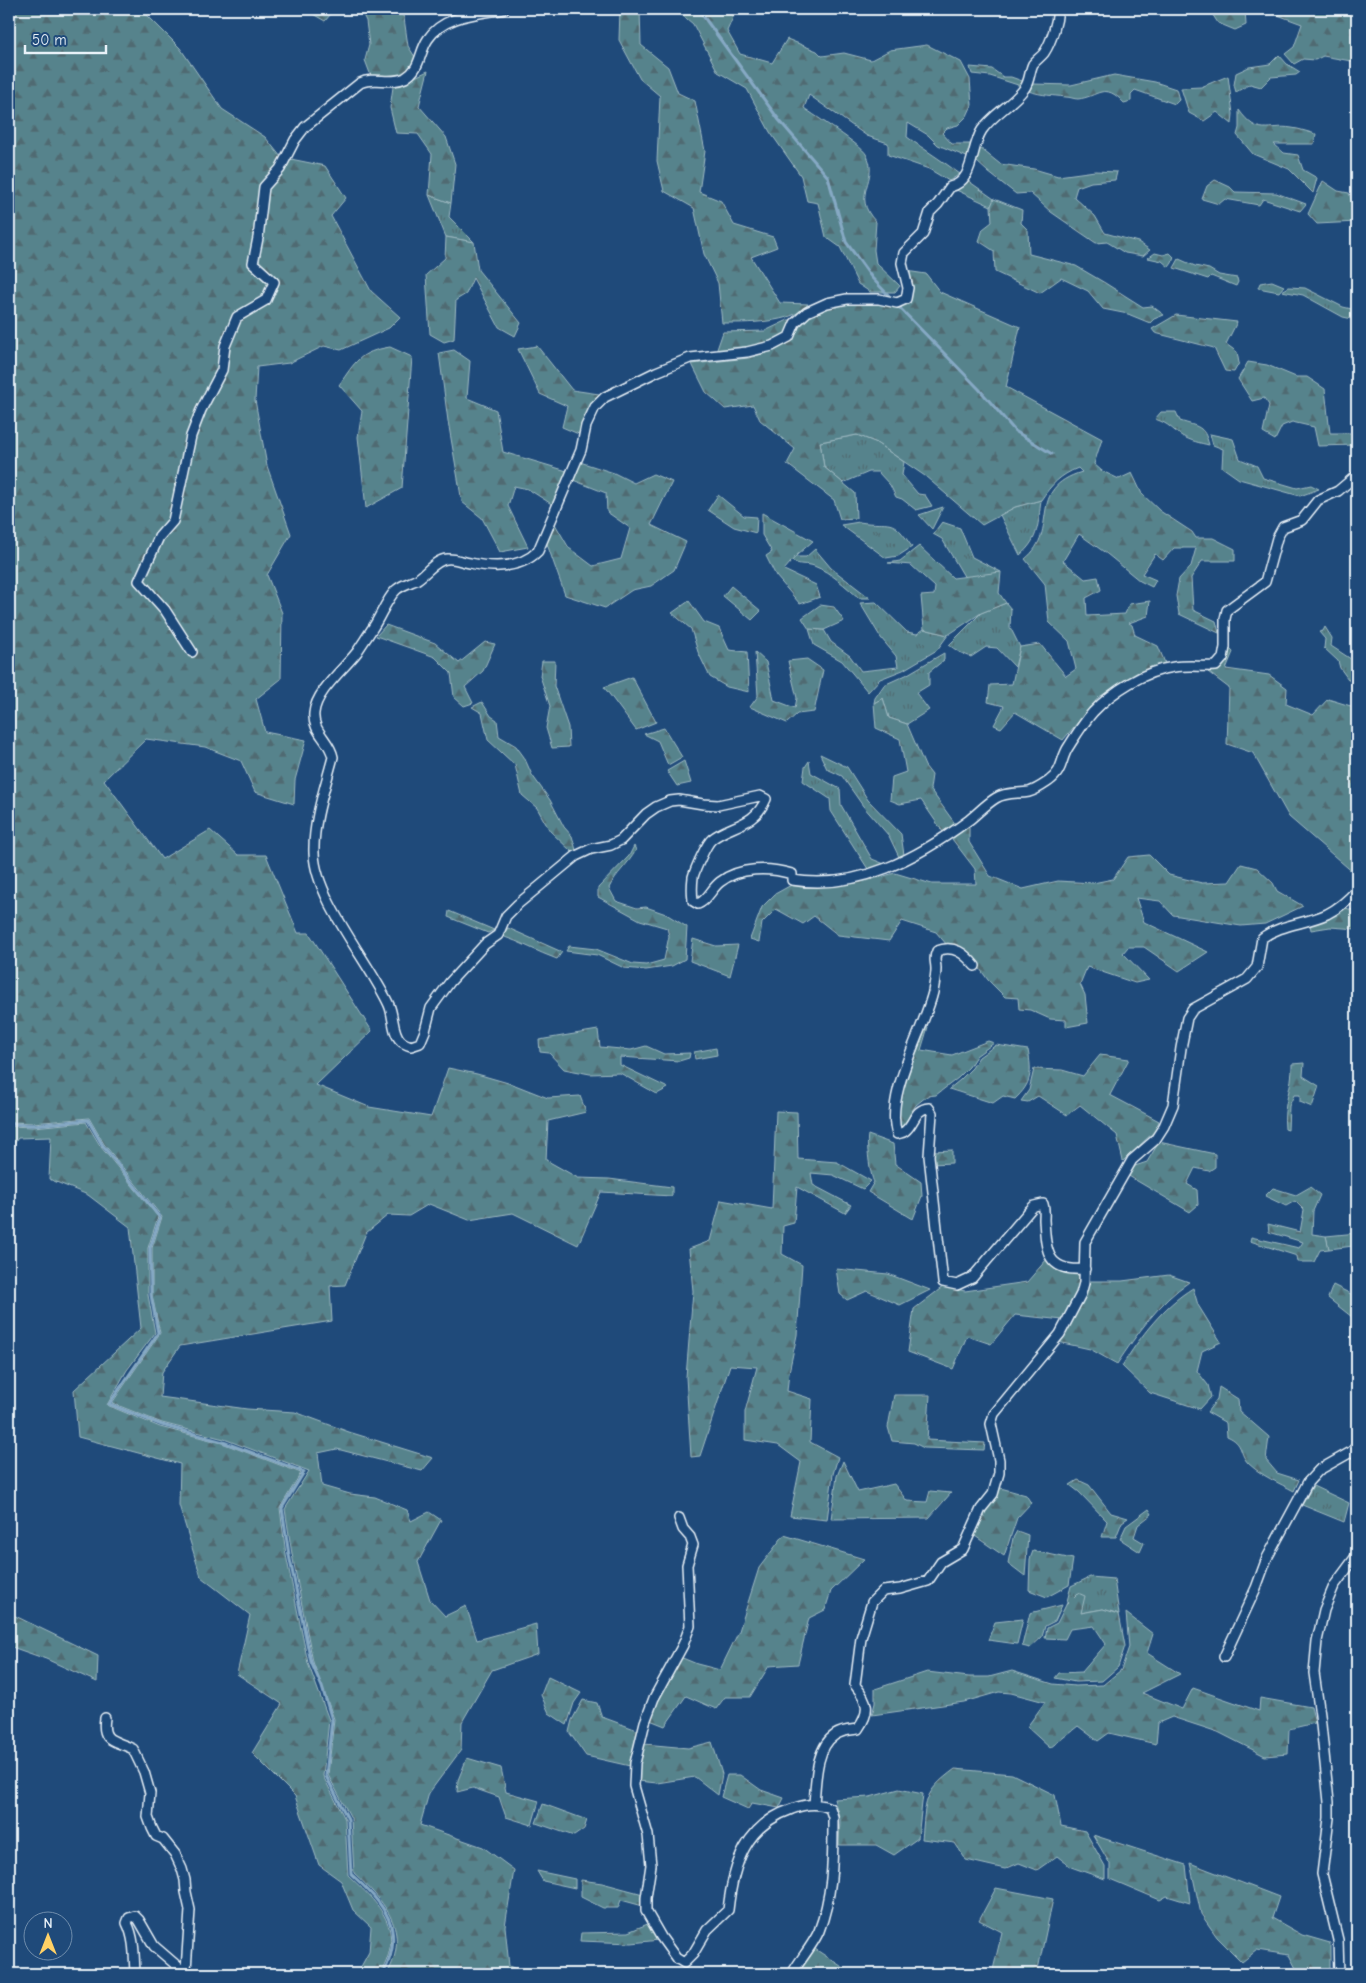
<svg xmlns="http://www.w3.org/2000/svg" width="1366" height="1983" viewBox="0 0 1366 1983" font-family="'Comic Neue',sans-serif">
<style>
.grass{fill:url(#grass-tufts);stroke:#9fbac2}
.forest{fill:url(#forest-firs);stroke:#9fbac2}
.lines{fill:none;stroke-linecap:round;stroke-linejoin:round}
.stream{stroke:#86a9c4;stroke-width:3}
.street-casing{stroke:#e8f1f8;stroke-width:12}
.street{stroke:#1f4a7a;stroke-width:9}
</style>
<defs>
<pattern id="grass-tufts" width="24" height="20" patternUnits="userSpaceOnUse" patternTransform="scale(1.25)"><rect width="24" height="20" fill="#56838c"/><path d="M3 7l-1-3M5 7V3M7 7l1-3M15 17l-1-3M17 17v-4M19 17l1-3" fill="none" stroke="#506b72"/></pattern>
<pattern id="forest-firs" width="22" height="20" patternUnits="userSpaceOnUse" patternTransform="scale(1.25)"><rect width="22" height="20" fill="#56838c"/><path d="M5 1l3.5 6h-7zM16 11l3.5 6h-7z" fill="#506b72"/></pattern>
</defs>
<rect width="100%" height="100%" fill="#1f4a7a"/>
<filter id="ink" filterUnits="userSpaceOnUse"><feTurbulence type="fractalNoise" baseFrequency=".02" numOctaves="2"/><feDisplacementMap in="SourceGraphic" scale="10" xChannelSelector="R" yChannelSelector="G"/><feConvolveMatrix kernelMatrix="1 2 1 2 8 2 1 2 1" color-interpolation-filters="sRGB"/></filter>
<g filter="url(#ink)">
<path class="grass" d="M 967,180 L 994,199 L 991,206 L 954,189 Z
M 429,195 L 451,203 L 449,217 L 474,242 L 446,237 Z
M 1272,281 L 1284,286 L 1279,292 L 1258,288 L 1260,283 Z
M 1289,287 L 1305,288 L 1343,307 L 1356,310 L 1357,320 L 1343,317 L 1303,295 L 1282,291 Z
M 1161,412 L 1176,412 L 1180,421 C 1198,427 1204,425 1209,445 C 1200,443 1191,441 1182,436 C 1171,429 1170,424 1155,419 Z
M 1210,434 L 1233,439 L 1240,459 L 1257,466 L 1263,478 L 1297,488 L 1311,485 L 1319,489 L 1300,496 L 1239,479 L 1222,467 L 1223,449 L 1213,445 Z
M 857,435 L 875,442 L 904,462 L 902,475 L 918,494 L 925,495 L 932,506 L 916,510 L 902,499 L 896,497 L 890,485 L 878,472 L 869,472 L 843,483 L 824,467 L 820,442 Z
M 1041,500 C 1038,524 1039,539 1020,555 L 1000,515 L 1015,507 Z
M 943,507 L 932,529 L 919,515 Z
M 859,522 C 892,527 891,515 912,547 L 898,556 L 886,558 L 841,525 Z
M 942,522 L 960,528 L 972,557 L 1001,572 L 965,578 L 942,539 L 933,534 Z
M 815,549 L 831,568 L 870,598 L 859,598 C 845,586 832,573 814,566 C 806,563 800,566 792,561 L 795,557 L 806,557 Z
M 876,602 L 907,632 L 917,634 L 924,629 L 948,635 L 937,650 L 903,670 L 880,679 L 868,692 L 842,661 L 814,645 L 809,629 L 824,630 L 831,642 L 850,656 L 861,671 L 898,667 L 896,656 L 881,638 L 860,603 Z
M 1006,603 L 1011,609 L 1010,627 L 1020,647 L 1015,667 L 997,648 L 986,647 L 971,657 L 959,652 L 949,645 L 981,613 Z
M 1325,627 L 1332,638 L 1331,646 L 1357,663 L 1357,682 L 1353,686 L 1340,668 L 1338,661 L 1324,648 L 1325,639 L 1319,632 L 1323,631 Z
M 944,653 L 944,660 L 929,672 L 929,685 L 916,693 L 929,710 L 907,724 L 889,718 L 883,698 L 874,703 L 875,698 L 884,685 L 906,675 Z
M 820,754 L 847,767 L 868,800 L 901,834 L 904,855 L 900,859 L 889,836 L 863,806 L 842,776 L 827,769 Z
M 809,761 L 811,773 L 840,789 L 841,805 L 872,859 L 887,865 L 868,869 L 831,811 L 830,799 L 803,781 L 805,767 Z
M 1357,1233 L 1357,1241 L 1353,1246 L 1329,1249 L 1326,1236 Z
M 1313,1486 L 1349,1503 L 1344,1522 L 1302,1505 Z
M 1090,1577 L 1114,1579 L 1119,1614 L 1103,1609 L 1080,1613 L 1078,1593 L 1066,1605 L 1071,1586 Z"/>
<path class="forest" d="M 9,9 L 141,9 L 180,48 L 222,109 L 265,137 L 281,157 L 325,166 L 346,198 L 331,216 L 371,291 L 400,317 L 389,328 L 341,350 L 324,346 L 289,363 L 257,367 L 255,400 L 267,466 L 291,534 L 267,575 L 282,613 L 281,679 L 256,699 L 265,732 L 306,740 L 295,780 L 294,804 L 255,792 L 241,761 L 205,747 L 146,739 L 104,780 L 162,859 L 210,830 L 238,855 L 266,855 L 298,933 L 309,933 L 372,1031 L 316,1085 L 369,1107 L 431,1117 L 448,1068 L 477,1074 L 515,1085 L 548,1098 L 580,1096 L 586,1112 L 548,1121 L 546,1160 L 578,1178 L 609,1179 L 672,1187 L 672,1196 L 601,1192 L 578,1245 L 513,1213 L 469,1220 L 429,1204 L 409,1216 L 388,1215 L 366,1233 L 345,1285 L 330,1286 L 332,1321 L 180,1346 L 162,1372 L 160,1397 L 247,1409 L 295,1412 L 349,1432 L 433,1458 L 422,1471 L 337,1449 L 318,1453 L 322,1486 L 350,1494 L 375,1497 L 407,1510 L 411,1521 L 429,1512 L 441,1520 L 418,1562 L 430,1600 L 445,1616 L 466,1606 L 477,1640 L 536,1624 L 538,1654 L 492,1670 L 462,1722 L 461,1750 L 429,1793 L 420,1825 L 483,1847 L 514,1870 L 505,1926 L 509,1966 L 527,1974 L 387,1974 C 411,1931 385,1902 354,1873 L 351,1818 L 328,1775 L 334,1719 L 313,1662 L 292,1554 L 285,1509 L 309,1471 L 224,1439 L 162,1423 L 112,1403 L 160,1333 L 152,1295 L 152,1248 L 162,1217 L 104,1144 L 89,1118 L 33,1123 L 9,1122 Z
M 304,9 L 335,9 L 325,21 Z
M 360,9 L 400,9 L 404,18 L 408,46 L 417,60 C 401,79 394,79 371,76 L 365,60 L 369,45 L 366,21 Z
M 620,9 L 640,9 L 641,45 L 668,67 L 678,93 L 695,101 L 705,151 L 699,192 L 721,201 L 734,225 L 773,237 L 777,247 L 751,257 L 780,303 L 808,304 C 795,324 743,323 722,323 L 718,283 L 704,254 L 694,208 L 664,191 L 657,161 L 660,96 L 640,79 L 619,40 Z
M 675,9 L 732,9 L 734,15 L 727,31 L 740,54 L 772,63 L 787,39 L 817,51 L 822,56 L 844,53 L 871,60 L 890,50 L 927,45 L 961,62 L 970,79 L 972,105 L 967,116 L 958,125 L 947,128 L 942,133 L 952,144 L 973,144 L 969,158 L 938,145 L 928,135 L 908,123 L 907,137 C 925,150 943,161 960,174 L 949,181 L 929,169 L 888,155 L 888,143 L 867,136 L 809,95 L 804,108 C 815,116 862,146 866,154 C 881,180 849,194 876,222 L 874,250 L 876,263 L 900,286 L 895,292 L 870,292 L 858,284 L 840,247 L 826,237 L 818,203 L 807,201 L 801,176 L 770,132 L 747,89 L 718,72 L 693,24 Z
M 1209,9 L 1245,9 L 1246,25 L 1235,30 L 1218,23 Z
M 1275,9 L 1357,9 L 1357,62 L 1323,56 L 1315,60 L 1303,59 L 1294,64 L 1285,54 L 1294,47 L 1302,24 L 1275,14 Z
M 1279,55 L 1287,64 L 1300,72 L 1296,75 L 1271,77 L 1261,87 L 1250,84 L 1236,92 L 1234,85 L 1236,73 L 1249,67 L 1270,64 Z
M 970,67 L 992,69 L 1003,77 L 1011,77 L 1025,82 L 1021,86 L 990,76 L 972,74 Z
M 428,71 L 419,106 L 446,137 L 455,164 L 451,203 L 429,195 L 432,154 L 418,134 L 396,133 L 390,108 L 393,87 Z
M 1114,75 L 1155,82 L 1176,89 L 1179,100 L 1175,104 L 1135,90 L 1131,94 L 1131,101 L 1124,103 C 1104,81 1098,97 1078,99 C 1074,99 1070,97 1066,97 C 1050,95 1045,96 1028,91 L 1033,84 L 1071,85 Z
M 1228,76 L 1233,114 L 1232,124 L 1217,112 L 1204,121 L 1189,113 L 1181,88 L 1201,87 Z
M 1239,110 C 1259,138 1267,124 1292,128 C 1300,129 1308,132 1316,134 L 1314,144 L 1274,144 L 1284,153 L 1298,155 L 1303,170 L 1317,178 L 1313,193 L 1289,169 L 1253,154 L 1237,135 L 1239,128 Z
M 980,148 L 1000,164 L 1034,169 L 1058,176 L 1095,171 L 1117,172 L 1115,180 L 1091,182 L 1077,187 L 1074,197 L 1095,216 L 1105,233 L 1138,242 L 1150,250 L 1143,256 L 1125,253 L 1107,242 L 1096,243 L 1051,212 L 1030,193 L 1016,194 L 988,172 L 976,161 Z
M 1215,180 L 1230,187 L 1235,192 L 1276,193 L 1306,204 L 1300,211 L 1263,199 L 1259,205 L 1225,199 L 1219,204 L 1202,199 L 1207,186 Z
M 1323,181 L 1338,191 L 1349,193 L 1357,214 L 1357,222 L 1317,224 L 1308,214 Z
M 994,199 L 1022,210 L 1021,223 L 1028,230 L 1029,254 L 1076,266 L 1105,283 L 1143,307 L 1152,306 L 1164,315 L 1154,319 L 1150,323 L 1128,314 L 1103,309 L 1088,291 L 1061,278 L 1040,293 L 995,272 L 994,251 L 979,241 L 983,229 L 992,222 L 991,206 Z
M 446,237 L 474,242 L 478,270 L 521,323 L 515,336 L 499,327 L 473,278 L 466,294 L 456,300 L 454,339 L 444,342 L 430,334 L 426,275 L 445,258 Z
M 1155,253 L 1163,255 L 1170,253 L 1174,257 L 1172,263 L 1169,267 L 1162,261 L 1148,258 Z
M 1179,259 L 1195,266 L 1209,269 L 1219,275 L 1237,278 L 1238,282 L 1236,286 L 1211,276 L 1208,279 L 1174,268 Z
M 906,271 L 926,274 L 940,292 L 1020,327 L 1006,387 L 1102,439 L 1094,464 L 1102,471 L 1119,479 L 1132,473 L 1142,494 L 1160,511 L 1192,532 L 1196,538 L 1213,538 L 1235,549 L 1235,561 L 1202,561 L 1191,578 L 1193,610 L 1216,621 L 1219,633 L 1179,614 L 1176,596 L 1179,579 L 1191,566 L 1196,548 L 1174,548 L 1163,560 L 1155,554 L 1142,574 L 1156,580 L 1152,587 L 1140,581 L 1107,554 L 1079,534 L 1063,561 L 1085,579 L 1098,577 L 1101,590 L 1086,598 L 1087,616 L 1125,614 L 1129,604 L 1150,601 L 1148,616 L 1129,623 L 1132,625 L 1135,635 L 1158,646 L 1165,663 L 1136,675 L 1099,697 L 1063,740 L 1015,712 L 1001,728 L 994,725 L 1004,706 L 988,702 L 990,685 L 1012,684 L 1020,647 L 1040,644 L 1066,676 L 1076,669 L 1069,641 L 1049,622 L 1045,584 L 1025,559 C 1061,530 1025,489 1082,472 L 1078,468 C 1060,475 1051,485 1041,500 L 1015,507 L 982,525 L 925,476 L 875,442 L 857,435 L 820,442 L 824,467 L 855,493 L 856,518 L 840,519 L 834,500 L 787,464 L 795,449 L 760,420 L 753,405 L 725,409 L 706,392 L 692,364 L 749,358 L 773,350 L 794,339 L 799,326 L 811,315 L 831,306 L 847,303 L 881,304 L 901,308 C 915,295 914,287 906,271 Z
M 1176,315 L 1237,322 L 1226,344 L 1237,352 L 1239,363 L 1234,372 L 1225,371 L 1214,348 L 1155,333 L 1152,329 Z
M 788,320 L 792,320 L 787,335 L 770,345 L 716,352 L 723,332 L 765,331 Z
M 537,346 L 572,390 L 599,394 L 583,422 L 581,435 L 562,427 L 567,406 L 540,394 L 518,349 Z
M 390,347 L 412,357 L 402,488 L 366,508 L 358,437 L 362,411 L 339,385 C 356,361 359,352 390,347 Z
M 454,350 L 470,361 L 467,398 L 496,410 L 503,452 L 567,471 L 553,505 L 528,489 L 514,486 L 508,506 L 528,547 L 500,552 L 482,518 L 462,502 L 448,421 L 439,353 Z
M 1248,362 L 1267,365 L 1296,377 L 1307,377 L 1325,389 L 1330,433 L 1357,433 L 1357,445 L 1318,446 L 1314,427 L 1292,422 L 1282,426 L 1275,440 L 1263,433 L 1269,405 L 1264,398 L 1252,401 L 1238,379 Z
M 580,462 L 614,473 L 634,483 L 653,474 L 672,482 L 651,525 L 686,542 L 674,570 L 651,586 L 632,590 L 605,608 L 565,595 L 546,541 L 555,524 L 569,548 L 593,566 L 621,559 L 630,528 L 607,512 L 606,493 L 573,480 Z
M 718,495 L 744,516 L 757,517 L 756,533 L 734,527 L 708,510 Z
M 762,513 L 813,541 L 797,555 L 784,570 L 816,585 L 820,597 L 800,604 L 776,576 L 766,556 L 772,552 L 762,535 Z
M 919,546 L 953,578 L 1001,572 L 999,593 L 1006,603 L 981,613 L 948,635 L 924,629 L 921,596 L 934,595 L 935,587 L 911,565 L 888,563 L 900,561 Z
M 731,586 L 761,611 L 752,620 L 723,596 Z
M 689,601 L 704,622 L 719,628 L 729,650 L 747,652 L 749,692 L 727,687 L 710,677 L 698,652 L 691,629 L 672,613 Z
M 820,605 L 834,607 L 844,621 L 824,630 L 809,629 L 802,618 Z
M 386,625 L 435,643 L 459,663 L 485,642 L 495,644 L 483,671 L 465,687 L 473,703 L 464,706 L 454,697 L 451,673 L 435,657 L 376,636 Z
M 1229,648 L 1233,652 L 1226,669 L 1269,675 L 1287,688 L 1286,704 L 1313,715 L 1328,699 L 1354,707 L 1353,714 L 1357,716 L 1357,873 L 1355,874 L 1289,817 L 1253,753 L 1227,744 L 1229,688 L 1208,672 L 1218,669 Z
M 755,652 L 766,662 L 774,700 L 795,708 L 797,698 L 788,661 L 807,659 L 823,670 L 814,712 L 797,714 L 787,723 L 750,707 L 758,696 Z
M 542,661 L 555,661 L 554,686 L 568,727 L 569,747 L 552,748 L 546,728 L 550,706 L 540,676 Z
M 632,677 L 656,722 L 636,730 L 604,687 Z
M 883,698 L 889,718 L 907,724 L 925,766 L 932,775 L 930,789 L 956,825 L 943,832 L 921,800 L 900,804 L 890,800 L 892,777 L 906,772 L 900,739 L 876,728 L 874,703 Z
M 482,702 L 491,716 L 497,720 L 499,736 L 516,746 L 524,757 L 532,775 L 550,800 L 564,827 L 572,836 L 576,850 L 572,852 L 550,831 L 537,808 L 522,795 L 515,765 L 488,740 L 482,713 L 472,707 Z
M 664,728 L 682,757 L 668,765 L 658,741 L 644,734 Z
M 684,761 L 691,783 L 677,786 L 667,771 Z
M 969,825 L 969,842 L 990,876 L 1023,889 L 1058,881 L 1093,883 L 1113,879 L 1128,857 L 1149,855 L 1169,875 L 1202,883 L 1229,882 L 1241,864 L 1257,868 L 1273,883 L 1277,891 L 1303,906 L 1265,924 L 1241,926 L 1173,915 L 1160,901 L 1136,898 L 1144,922 L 1208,952 L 1179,971 L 1144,947 L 1128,947 L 1123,953 L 1149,980 L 1135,983 L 1087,967 L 1080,984 L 1085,995 L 1088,1023 L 1066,1027 L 1066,1020 L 1050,1019 L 1030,1010 L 1019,1009 L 1018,998 L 1005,997 L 988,980 L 967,951 L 947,945 L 936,932 L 902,921 L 889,941 L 838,935 L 814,916 L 803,924 L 776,909 L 762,923 L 759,942 L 750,939 L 762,907 L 775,894 L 793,884 L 858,883 L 895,873 L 932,884 L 976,884 L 975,869 L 952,839 Z
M 634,846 L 636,850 C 628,865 616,873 609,888 L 616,901 L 637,908 L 646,907 L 666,914 L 687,927 L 685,959 L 672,966 L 646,970 L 624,968 L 597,955 L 566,951 L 569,946 L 596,949 L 633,964 L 646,965 L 664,960 L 669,936 L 667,928 L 640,920 L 598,897 L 598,888 L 629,856 Z
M 1345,908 L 1357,911 L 1357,929 L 1330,927 L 1311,930 L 1310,924 Z
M 449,911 L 494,930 L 488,933 L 448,917 Z
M 508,928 L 562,952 L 557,959 C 537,952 521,942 502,936 Z
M 693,939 L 716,946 L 738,945 L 730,976 L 690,961 Z
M 923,1026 L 928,1027 L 921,1050 L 952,1055 L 988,1041 L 994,1043 L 976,1056 L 969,1067 L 958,1078 L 936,1095 L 927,1096 L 916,1105 L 910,1114 L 906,1125 L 900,1129 C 892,1099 913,1055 923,1026 Z
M 598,1030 L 600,1047 L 631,1050 L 646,1046 L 664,1054 L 690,1053 L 689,1058 L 679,1061 L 620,1057 L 620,1065 L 668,1088 L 657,1094 L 620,1073 L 590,1074 L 564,1069 L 549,1053 L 540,1052 L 539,1040 Z
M 996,1045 L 1028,1050 C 1032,1073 1032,1083 1015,1099 L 1003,1096 L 993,1103 L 949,1089 L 960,1080 L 972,1068 L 979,1057 Z
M 716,1048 L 717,1055 L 695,1059 L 694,1052 Z
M 1100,1055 L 1129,1059 L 1110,1095 L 1159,1121 L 1155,1131 L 1123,1161 L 1117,1135 L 1080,1105 L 1067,1115 L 1038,1096 L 1028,1102 L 1021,1101 L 1029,1090 L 1034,1069 L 1062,1070 L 1083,1076 Z
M 1304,1063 L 1303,1076 L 1319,1086 L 1312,1107 L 1300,1102 L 1300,1095 L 1294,1095 L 1289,1106 L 1288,1130 L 1285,1129 C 1282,1103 1293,1088 1292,1064 Z
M 776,1111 L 797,1112 L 798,1159 L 837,1162 L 871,1181 L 863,1189 L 833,1175 L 811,1173 L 813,1185 L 851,1205 L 845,1213 L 797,1187 L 794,1223 L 783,1226 L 782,1254 L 802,1265 L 797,1335 L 789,1372 L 787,1391 L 812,1399 L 810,1442 L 838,1457 L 833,1474 L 827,1520 L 790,1516 L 801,1462 L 778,1445 L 745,1440 L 745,1412 L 757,1367 L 730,1365 L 700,1456 L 691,1457 L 686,1377 L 693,1291 L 689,1249 L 710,1241 L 721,1200 L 772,1209 Z
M 86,1122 L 101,1147 L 158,1217 L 148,1248 L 148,1295 L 155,1333 L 127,1370 L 107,1405 L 160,1427 L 222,1443 L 301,1473 L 280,1508 L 286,1555 L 308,1663 L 329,1720 L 323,1776 L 345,1819 L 348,1875 C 380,1905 406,1929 380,1974 L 357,1974 L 369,1952 L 371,1927 L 353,1910 L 341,1881 L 319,1865 L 295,1796 L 252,1753 L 282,1704 L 237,1674 L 250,1615 L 201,1577 L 179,1505 L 180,1464 L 78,1437 L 74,1390 L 141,1328 L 130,1227 L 88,1195 L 49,1179 L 51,1137 L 18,1138 L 9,1151 L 9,1126 L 33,1127 Z
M 868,1135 L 893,1144 L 895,1164 L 921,1182 L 922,1196 L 913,1219 L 868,1192 L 874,1182 C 870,1175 866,1143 868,1135 Z
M 1159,1142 L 1215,1154 L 1215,1167 L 1209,1171 L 1195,1168 L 1187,1184 L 1197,1190 L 1198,1205 L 1190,1212 L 1127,1175 L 1135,1166 L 1147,1162 Z
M 952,1150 L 952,1163 L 932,1164 L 933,1151 Z
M 1310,1187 L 1320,1195 L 1313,1211 L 1312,1234 L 1326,1236 L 1329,1249 L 1320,1250 L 1314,1262 L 1298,1262 L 1297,1256 L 1250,1241 L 1251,1237 L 1299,1248 L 1303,1242 L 1269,1232 L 1268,1224 L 1300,1232 L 1304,1210 L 1295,1201 L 1286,1206 L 1265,1196 L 1273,1188 L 1296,1195 Z
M 1047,1259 C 1055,1271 1066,1273 1080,1275 L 1078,1294 L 1063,1320 L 1015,1315 L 991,1344 L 967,1336 L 953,1369 L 908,1352 L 914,1309 L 944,1286 L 965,1291 L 1027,1282 Z
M 836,1269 L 888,1274 L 930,1290 L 900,1305 L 867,1291 L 847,1300 L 840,1294 Z
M 1169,1275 L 1189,1282 C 1159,1302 1137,1334 1117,1364 L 1090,1349 L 1058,1342 L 1088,1281 L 1122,1281 Z
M 1333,1285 L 1357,1297 L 1357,1321 L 1328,1298 Z
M 1193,1288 L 1198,1305 L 1221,1342 L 1202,1351 L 1197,1371 L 1208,1385 L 1211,1397 L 1200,1409 L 1150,1393 L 1122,1366 C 1140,1337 1163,1306 1193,1288 Z
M 1219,1387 L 1238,1399 L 1239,1411 L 1269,1437 L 1266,1460 L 1277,1473 L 1299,1480 L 1294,1491 C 1279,1483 1262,1476 1249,1464 C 1238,1453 1245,1444 1227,1436 L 1226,1423 L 1207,1412 L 1217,1399 Z
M 894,1395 L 930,1395 L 927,1440 L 985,1443 L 984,1450 L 924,1448 L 914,1443 L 892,1441 L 888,1427 Z
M 843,1461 L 858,1492 L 894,1484 L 907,1501 L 927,1502 L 930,1491 L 951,1493 L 929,1518 L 831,1519 L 837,1476 Z
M 1078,1480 L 1089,1485 L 1111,1513 L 1128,1518 L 1122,1522 L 1116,1537 L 1102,1537 L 1107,1521 L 1079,1492 L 1070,1485 Z
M 997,1487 L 1026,1495 L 1031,1503 L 1017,1518 L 1004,1556 L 972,1534 Z
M 1149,1509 L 1152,1514 L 1138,1525 L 1134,1537 L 1144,1543 L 1140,1552 L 1120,1539 L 1126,1526 Z
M 1017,1531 L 1028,1535 L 1025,1576 L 1008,1563 L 1013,1538 Z
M 784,1535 L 864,1559 L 831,1591 L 825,1610 L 809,1618 L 798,1664 L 769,1666 L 750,1697 L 725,1697 L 716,1709 L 686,1696 L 665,1726 L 650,1720 L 656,1699 L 680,1657 L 697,1664 L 720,1670 L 739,1631 L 759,1568 Z
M 1033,1551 L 1073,1559 L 1069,1585 L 1047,1597 L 1029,1590 L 1030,1559 Z
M 1078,1593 L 1085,1596 L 1081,1613 L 1103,1609 L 1119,1614 L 1125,1646 L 1118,1667 L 1102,1681 L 1075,1682 L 1055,1678 L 1059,1673 L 1082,1672 L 1106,1644 L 1094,1626 L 1070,1629 L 1065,1639 L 1045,1638 L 1047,1628 L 1057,1623 L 1066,1605 Z
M 1062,1605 L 1055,1621 L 1045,1626 L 1042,1637 L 1030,1648 L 1022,1646 L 1030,1613 Z
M 9,1613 L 98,1656 L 97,1682 L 46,1659 L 9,1646 Z
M 1126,1613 L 1153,1634 L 1147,1653 L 1180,1674 L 1142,1693 L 1182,1709 L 1193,1688 L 1259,1711 L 1260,1698 L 1311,1707 L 1315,1723 L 1289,1729 L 1288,1754 L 1265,1756 L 1218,1732 L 1172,1717 L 1158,1723 L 1156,1744 L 1109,1733 L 1098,1741 L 1078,1726 L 1050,1748 L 1027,1727 L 1045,1702 L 1011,1693 L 999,1692 L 964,1702 L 872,1715 L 875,1703 L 875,1689 L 927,1672 L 969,1677 L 989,1677 L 1012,1671 L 1053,1684 L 1075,1686 L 1103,1685 L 1121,1670 L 1129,1647 Z
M 1023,1619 L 1017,1644 L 988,1640 L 995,1622 Z
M 548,1677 L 581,1693 L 574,1703 L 567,1725 L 549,1713 L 541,1695 Z
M 583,1700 L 597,1703 L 602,1717 L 640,1731 L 630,1766 L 586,1756 L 569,1732 L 572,1720 Z
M 712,1742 L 722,1774 L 718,1795 L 695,1777 L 657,1783 L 638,1781 L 637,1764 L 644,1744 L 688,1748 Z
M 467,1758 L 501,1768 L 506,1792 L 539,1801 L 532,1825 L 506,1817 L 499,1797 L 473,1788 L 457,1792 L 458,1780 Z
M 955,1769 L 1012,1774 L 1055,1795 L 1061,1826 L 1085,1831 L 1105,1866 L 1105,1879 L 1071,1867 L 1057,1856 L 1037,1870 L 1019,1863 L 1005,1869 L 966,1860 L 955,1843 L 922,1839 C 926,1801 922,1793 955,1769 Z
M 727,1775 L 740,1775 L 761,1790 L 784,1798 L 779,1808 L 752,1803 L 748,1809 L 721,1797 Z
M 899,1789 L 923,1794 L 918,1838 L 894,1855 L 876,1845 L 839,1845 L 840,1820 L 834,1799 L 870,1797 Z
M 543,1804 L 587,1820 L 584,1829 L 574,1836 L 536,1823 Z
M 1093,1835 L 1186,1865 L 1190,1903 L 1167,1896 L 1160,1900 L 1110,1879 L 1110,1864 Z
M 1190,1863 L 1279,1897 L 1272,1918 L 1302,1935 L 1330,1943 L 1330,1974 L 1299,1974 L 1289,1955 L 1257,1950 L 1242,1962 L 1217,1937 L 1201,1914 Z
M 537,1871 L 575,1879 L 575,1888 L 543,1881 Z
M 581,1880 L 602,1883 L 643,1894 L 643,1906 L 621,1900 L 618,1908 L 603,1908 L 581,1897 Z
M 996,1888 L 1053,1899 L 1037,1974 L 992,1974 L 1002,1932 L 979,1920 Z
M 650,1923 L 659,1940 L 632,1943 L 580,1941 L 581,1933 L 628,1932 Z
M 815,1949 L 853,1974 L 817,1974 L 801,1969 Z"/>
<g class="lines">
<path class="stream" d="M 698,9 L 779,120 L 828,177 L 846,242 L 872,278 L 893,300
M 897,305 L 979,389 L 1015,431 L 1052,454
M 9,1124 L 33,1125 L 88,1120 L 103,1146 L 160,1218 L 150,1248 L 151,1295 L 158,1333 L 109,1404 L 162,1425 L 223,1442 L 304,1472 L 282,1508 L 289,1555 L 311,1662 L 322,1687 L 332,1720 L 326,1776 L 348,1819 L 351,1874 C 384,1904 407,1929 383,1974"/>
<defs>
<path id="street" d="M 1058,9 C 1057,22 1052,41 1044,53 C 1041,57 1036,60 1033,64 C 1029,72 1030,82 1024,89 C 1012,105 993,114 982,130 C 970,148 975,181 950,187 L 938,204 L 930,212 L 923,234 L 904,253 L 902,263 L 908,288 L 906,299 L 897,303 L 879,299 L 847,299 L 827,303 L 807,312 L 795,323 L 789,337 L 772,346 L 747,352 L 690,358 L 656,372 L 605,397 L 595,407 L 586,426 L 581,450 L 538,551 C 520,569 493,568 470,563 C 463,562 454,558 447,559 C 436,559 426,574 416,580 C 409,583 402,585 396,590 C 386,600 380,618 372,629 C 367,637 362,644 357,652 C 344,669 316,691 314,713 C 312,732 330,740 333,757 C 325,788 313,821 314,853 C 315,899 370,963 389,1005 C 394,1016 392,1033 401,1041 C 403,1043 408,1045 411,1046 L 420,1043 L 425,1031 L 431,1008 L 450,982 L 485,944 L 498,935 L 506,916 L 518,904 L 576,856 L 591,849 L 611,845 L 621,840 L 646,814 L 656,807 L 670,801 L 679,800 L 703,804 L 718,805 L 760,796 L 766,799 C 754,827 731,824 712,839 C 706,844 695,870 693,877 C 692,885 692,893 693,901 L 698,904 C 708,900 711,889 720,882 C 739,867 769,867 792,874 L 792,880 C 858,891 919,857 969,820 C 978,813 986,804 996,798 C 1006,792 1017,794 1029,792 C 1036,790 1043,785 1049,781 C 1064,770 1060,759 1069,746 C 1076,735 1084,722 1093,712 C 1113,691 1144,671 1174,667 C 1188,665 1202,667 1216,666 L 1223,658 L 1225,647 L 1225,619 L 1227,610 L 1265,582 L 1277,538 L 1283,527 L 1302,520 L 1318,500 L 1338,491 L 1357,475
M 192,652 L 165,610 L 139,581 L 159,537 L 173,521 L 191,436 L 201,410 L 222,370 L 225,346 L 237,317 L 266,300 L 274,282 L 253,263 L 258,238 L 264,187 L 280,169 L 295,140 L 305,127 L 360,83 C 374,76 390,85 405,78 C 421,69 419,52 428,39 C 444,15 478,14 504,9
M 975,966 C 965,954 954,944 937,951 C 933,959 936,961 936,969 C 936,976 934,985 933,992 C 924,1030 884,1095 897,1134 C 900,1133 903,1133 905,1131 C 915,1123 914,1109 929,1108 L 932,1113 L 929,1156 L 943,1282 L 957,1285 L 972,1278 L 1030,1210 L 1034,1206 L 1043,1204 C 1045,1210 1044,1214 1044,1220 C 1046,1252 1047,1272 1085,1269
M 679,1518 L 683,1529 L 690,1537 L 693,1545 L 687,1565 L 690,1626 L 683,1645 L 654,1698 L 645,1722 L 635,1763 L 634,1786 L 648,1835 L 651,1865 L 646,1898 L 646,1911 L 661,1937 L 676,1958 L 684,1963 L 693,1954 L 707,1930 L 728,1910 C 733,1865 745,1825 792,1809 C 805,1804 817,1802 830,1808 L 833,1817 L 833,1827 C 833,1863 832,1897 819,1931 C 812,1947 800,1959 792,1974
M 1224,1657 L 1256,1588 L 1267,1558 L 1308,1482 L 1319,1470 L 1351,1452 L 1357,1446
M 105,1718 C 101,1743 115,1740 133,1749 L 144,1772 L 150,1793 L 148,1817 L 152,1828 L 156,1836 L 163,1839 L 175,1854 L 182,1869 L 185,1880 L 186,1892 L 190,1910 L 186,1970 L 183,1971 L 154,1946 L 139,1920 L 135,1916 L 129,1918 L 127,1923 C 135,1939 134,1957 135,1974
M 814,1804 C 816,1783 815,1748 835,1735 C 842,1730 851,1730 858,1729 C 871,1711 868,1701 855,1685 L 861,1638 L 868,1615 L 872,1602 L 883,1591 L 900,1589 L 928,1581 L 941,1562 L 963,1549 L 981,1509 L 993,1494 L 999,1473 L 999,1460 L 991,1424 L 994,1414 L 1060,1334 L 1081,1294 L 1084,1283 L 1085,1242 L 1132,1160 L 1155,1140 L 1164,1126 L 1173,1105 L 1181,1048 L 1187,1018 L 1193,1009 L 1247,979 L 1257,967 L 1262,938 C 1281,924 1305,924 1327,914 C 1339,908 1348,900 1357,890
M 1339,1974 L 1338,1940 L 1322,1874 L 1329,1818 L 1329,1802 L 1320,1715 L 1314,1673 L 1317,1641 L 1324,1610 L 1334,1586 L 1357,1555"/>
</defs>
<use href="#street" class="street-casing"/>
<use href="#street" class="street"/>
</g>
</g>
<rect width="1366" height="1983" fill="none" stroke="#1f4a7a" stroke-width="30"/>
<rect x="15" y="15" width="1336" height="1953" fill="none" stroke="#e8f1f8" stroke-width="2" filter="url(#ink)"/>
<g transform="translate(48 1936)"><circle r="24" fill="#1f4a7a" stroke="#6f8dac"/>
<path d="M0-4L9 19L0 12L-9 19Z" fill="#ffd166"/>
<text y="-8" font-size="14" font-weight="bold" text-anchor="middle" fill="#e8f1f8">N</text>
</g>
<path d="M25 45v8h81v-8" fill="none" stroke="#e8f1f8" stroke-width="2.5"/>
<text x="32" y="45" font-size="15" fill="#e8f1f8" stroke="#1f4a7a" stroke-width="4" paint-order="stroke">50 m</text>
</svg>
